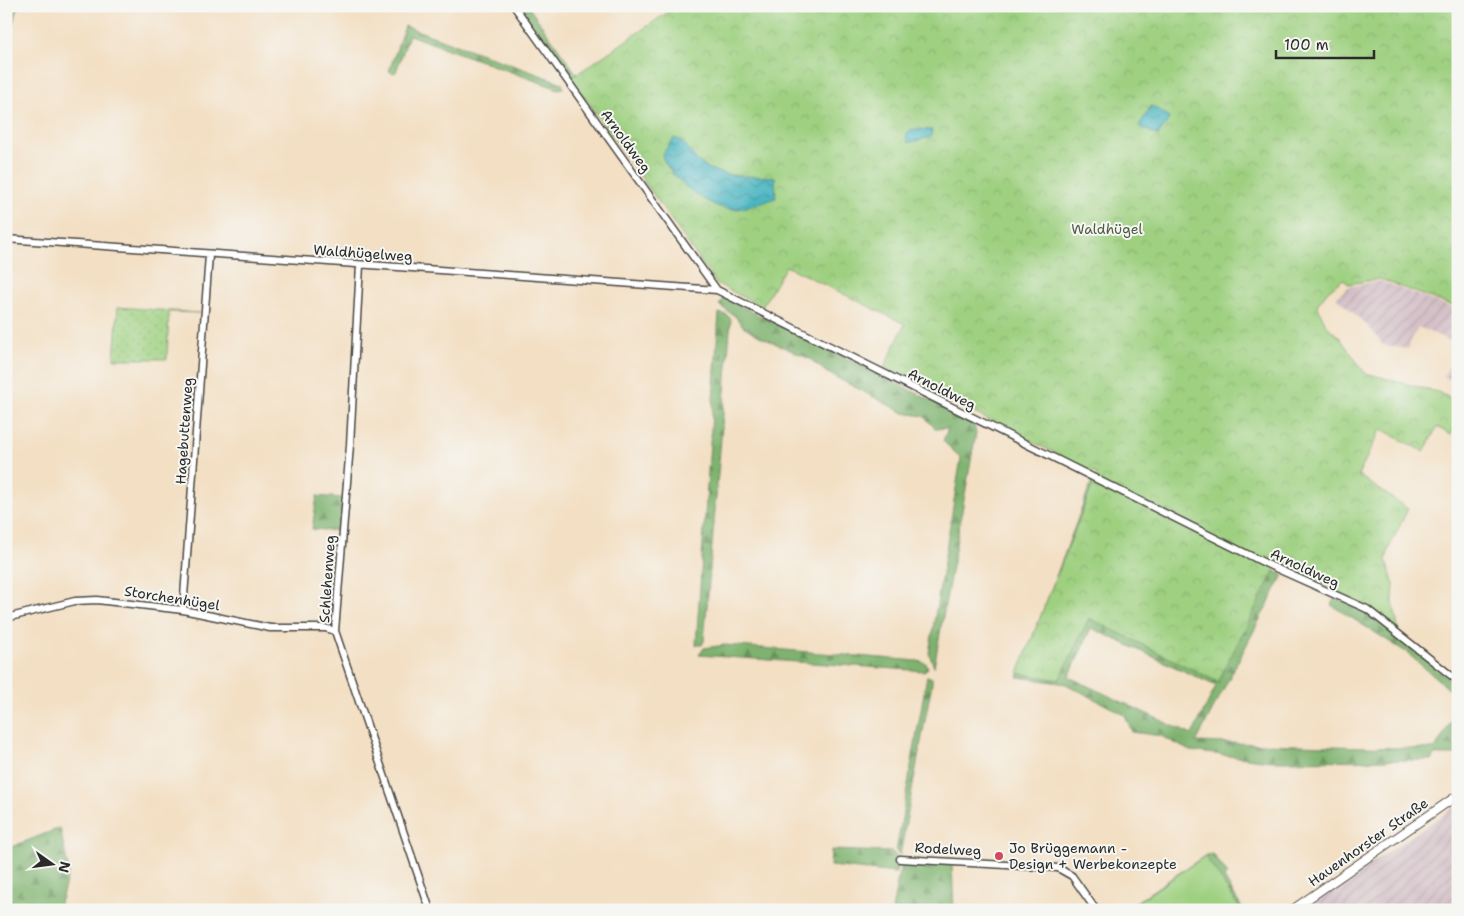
<svg xmlns="http://www.w3.org/2000/svg" width="1464" height="916" viewBox="0 0 1464 916" font-family="'Shantell Sans',sans-serif">
<style>
.industrial{fill:url(#industrial-furrows)}
.grass{fill:url(#grass-dots);stroke:#647e56}
.forest{fill:url(#forest-firs);stroke:#546e4c;fill-rule:evenodd}
.park{fill:url(#park-crowns);stroke:#647e56}
.pitch{fill:#9ed080;stroke:#647e56}
.water{fill:url(#water-waves);stroke:#387076}
.lines{fill:none;stroke-linecap:round;stroke-linejoin:round}
.minor-casing{stroke:#494642;stroke-width:9}
.tertiary-casing{stroke:#494642;stroke-width:10}
.minor{stroke:#fff;stroke-width:6}
.tertiary{stroke:#fff;stroke-width:8}
.poi-dot{fill:#d1495b;stroke:#f6f6f2;stroke-width:2}
.labels{text-anchor:middle;stroke-width:4;stroke-linejoin:round;paint-order:stroke}
.street-label{font-size:14px;fill:#2b2b2b;stroke:#f6f6f2}
.park-label{font-size:14px;fill:#4e5d44;stroke:#f6f6f2}
.poi-label{font-size:14px;fill:#2b2b2b;stroke:#f6f6f2;text-anchor:start}
</style>
<defs>
<pattern id="industrial-furrows" width="10" height="10" patternUnits="userSpaceOnUse" patternTransform="scale(1.25)"><rect width="10" height="10" fill="#d2bdc5"/><path d="M-1 1l2-2M0 10L10 0M9 11l2-2" fill="none" stroke="#b4a3a9"/></pattern>
<pattern id="grass-dots" width="8" height="8" patternUnits="userSpaceOnUse" patternTransform="scale(1.25)"><rect width="8" height="8" fill="#9ed080"/><path d="M2 2h.1M6 6h.1" fill="none" stroke="#88b36f" stroke-width="1.8" stroke-linecap="round"/></pattern>
<pattern id="forest-firs" width="22" height="20" patternUnits="userSpaceOnUse" patternTransform="scale(1.25)"><rect width="22" height="20" fill="#7eb26e"/><path d="M5 1l3.5 6h-7zM16 11l3.5 6h-7z" fill="#67915b"/></pattern>
<pattern id="park-crowns" width="20" height="18" patternUnits="userSpaceOnUse" patternTransform="scale(1.25)"><rect width="20" height="18" fill="#9ed080"/><path d="M2 6a3 3 0 1 1 6 0M12 15a3 3 0 1 1 6 0" fill="none" stroke="#88b36f"/></pattern>
<pattern id="water-waves" width="16" height="10" patternUnits="userSpaceOnUse" patternTransform="scale(1.25)"><rect width="16" height="10" fill="#45b4c0"/><path d="M0 5q4-4 8 0t8 0" fill="none" stroke="#3a939c"/></pattern>
</defs>
<rect width="100%" height="100%" fill="#f6f6f2"/>
<filter id="ink" filterUnits="userSpaceOnUse"><feTurbulence type="fractalNoise" baseFrequency=".02" numOctaves="2"/><feDisplacementMap in="SourceGraphic" scale="10" xChannelSelector="R" yChannelSelector="G"/><feConvolveMatrix kernelMatrix="1 2 1 2 8 2 1 2 1" color-interpolation-filters="sRGB"/></filter>
<filter id="wash" filterUnits="userSpaceOnUse"><feTurbulence type="fractalNoise" baseFrequency=".0096" numOctaves="4" result="noise"/><feDisplacementMap in="SourceGraphic" scale="20" xChannelSelector="R" yChannelSelector="G"/><feGaussianBlur stdDeviation="1.12" result="paint"/><feColorMatrix in="noise" values="0 0 0 0 0 0 0 0 0 0 0 0 0 0 0 0 0 1.4 0 .05"/><feComposite in="paint" operator="in"/></filter>
<g filter="url(#wash)">
<rect width="100%" height="100%" fill="#f3dfc3"/>
<path class="industrial" d="M 1380,281 L 1458,310 L 1458,344 L 1418,327 L 1407,349 L 1383,345 L 1370,328 L 1336,297 L 1348,287 Z
M 1458,348 L 1458,384 L 1444,376 Z
M 1458,805 L 1458,910 L 1302,910 Z"/>
<path class="grass" d="M 118,307 L 200,313 L 169,312 L 167,359 L 114,359 Z"/>
<path class="forest" d="M 8,6 L 18,6 L 6,48 L 6,11 Z
M 519,6 L 528,6 L 591,94 L 585,100 Z
M 405,26 L 562,83 L 563,88 L 558,89 L 409,35 L 396,72 L 393,73 L 389,71 Z
M 724,298 L 932,401 L 974,425 L 976,433 L 934,667 L 929,653 L 961,458 L 943,441 L 948,428 L 936,429 L 923,416 L 904,413 L 826,372 L 810,359 L 761,337 L 743,326 L 735,316 L 720,306 L 719,305 Z
M 719,313 L 727,315 L 731,319 L 704,641 L 702,645 L 696,645 Z
M 1092,481 L 1100,484 L 1066,663 L 1093,610 L 1274,570 L 1283,575 L 1196,742 L 1435,749 L 1458,710 L 1457,755 L 1434,755 L 1432,760 L 1270,761 L 1190,751 L 1161,736 L 1132,732 L 1125,715 L 1066,684 L 1018,677 ZM 1091,628 L 1216,686 L 1192,735 L 1069,677 Z
M 317,496 L 342,498 L 340,531 L 312,529 Z
M 1335,598 L 1366,611 L 1458,687 L 1458,697 L 1406,652 L 1331,605 Z
M 725,645 L 918,661 L 926,663 L 928,668 L 924,671 L 699,655 L 704,648 Z
M 927,676 L 932,678 L 932,683 L 900,855 L 896,852 Z
M 60,828 L 69,872 L 58,910 L 6,910 L 6,849 Z
M 831,850 L 892,852 L 898,858 L 896,873 L 830,866 Z
M 1213,854 L 1227,873 L 1224,878 L 1243,910 L 1124,910 L 1206,855 Z
M 904,860 L 952,864 L 954,910 L 892,910 L 899,873 Z"/>
<path class="park" d="M 677,6 L 1458,6 L 1458,308 L 1380,279 L 1348,284 L 1343,279 L 1328,291 L 1317,305 L 1326,325 L 1340,338 L 1365,373 L 1438,392 L 1458,402 L 1458,422 L 1451,435 L 1437,427 L 1424,452 L 1381,429 L 1358,475 L 1408,509 L 1389,548 L 1386,560 L 1394,585 L 1393,602 L 1399,632 L 1366,606 L 1278,563 L 1218,682 L 1089,618 L 1059,680 L 1018,673 L 1097,474 L 884,368 L 905,324 L 786,266 L 762,307 L 716,283 L 571,78 Z"/>
<path class="pitch" d="M 1205,856 L 1241,910 L 1126,910 Z"/>
<path class="water" d="M 1151,106 L 1169,116 L 1169,119 L 1158,136 L 1139,126 Z
M 912,129 L 932,130 L 931,137 L 908,143 L 906,134 Z
M 674,138 C 687,141 689,153 699,162 C 721,180 750,175 775,177 L 776,198 C 762,202 745,210 730,209 C 708,208 667,176 662,155 Z"/>
</g>
<g filter="url(#ink)">
<g class="lines">
<defs>
<path id="minor" d="M 514,6 L 717,290 L 1271,566 L 1367,609 L 1458,681
M 6,239 L 717,290
M 360,265 L 350,445 L 335,631 L 430,910
M 183,610 L 209,255
M 6,618 L 75,601 L 97,600 L 183,610 L 270,628 L 325,628 L 335,631
M 900,859 L 1058,868 L 1072,876 L 1096,910"/>
<path id="tertiary" d="M 1292,910 L 1458,795"/>
</defs>
<use href="#minor" class="minor-casing"/>
<use href="#tertiary" class="tertiary-casing"/>
<use href="#minor" class="minor"/>
<use href="#tertiary" class="tertiary"/>
</g>
</g>
<circle class="poi-dot" cx="999" cy="856" r="5"/>
<g class="labels">
<g class="street-label">
<text transform="translate(626 141) rotate(54)" y="5">Arnoldweg</text>
<text transform="translate(363 253) rotate(4)" y="5">Waldhügelweg</text>
<text transform="translate(942 389) rotate(27)" y="5">Arnoldweg</text>
<text transform="translate(184 431) rotate(-86)" y="5">Hagebuttenweg</text>
<text transform="translate(1305 568) rotate(25)" y="5">Arnoldweg</text>
<text transform="translate(327 579) rotate(-86)" y="5">Schlehenweg</text>
<text transform="translate(172 598) rotate(9)" y="5">Storchenhügel</text>
<text transform="translate(1368 842) rotate(-35)" y="5">Hauenhorster Straße</text>
<text transform="translate(948 849) rotate(3)" y="5">Rodelweg</text>
</g>
<g class="park-label">
<text x="1107" y="234">Waldhügel</text>
</g>
<g class="poi-label">
<text x="1009" y="853">Jo Brüggemann -<tspan x="1009" dy="16">Design + Werbekonzepte</tspan></text>
</g>
</g>
<rect width="1464" height="916" fill="none" stroke="#f6f6f2" stroke-width="25"/>
<g transform="translate(52 864) rotate(104)" stroke="#f6f6f2" stroke-width="4" paint-order="stroke">
<path d="M0-4L9 19L0 12L-9 19Z" fill="#2b2b2b"/>
<text y="-8" font-size="14" font-weight="bold" text-anchor="middle" fill="#2b2b2b">N</text>
</g>
<path d="M1276 50v8h98v-8" fill="none" stroke="#2b2b2b" stroke-width="2.5"/>
<text x="1284" y="50" font-size="15" fill="#2b2b2b" stroke="#f6f6f2" stroke-width="4" paint-order="stroke">100 m</text>
</svg>
